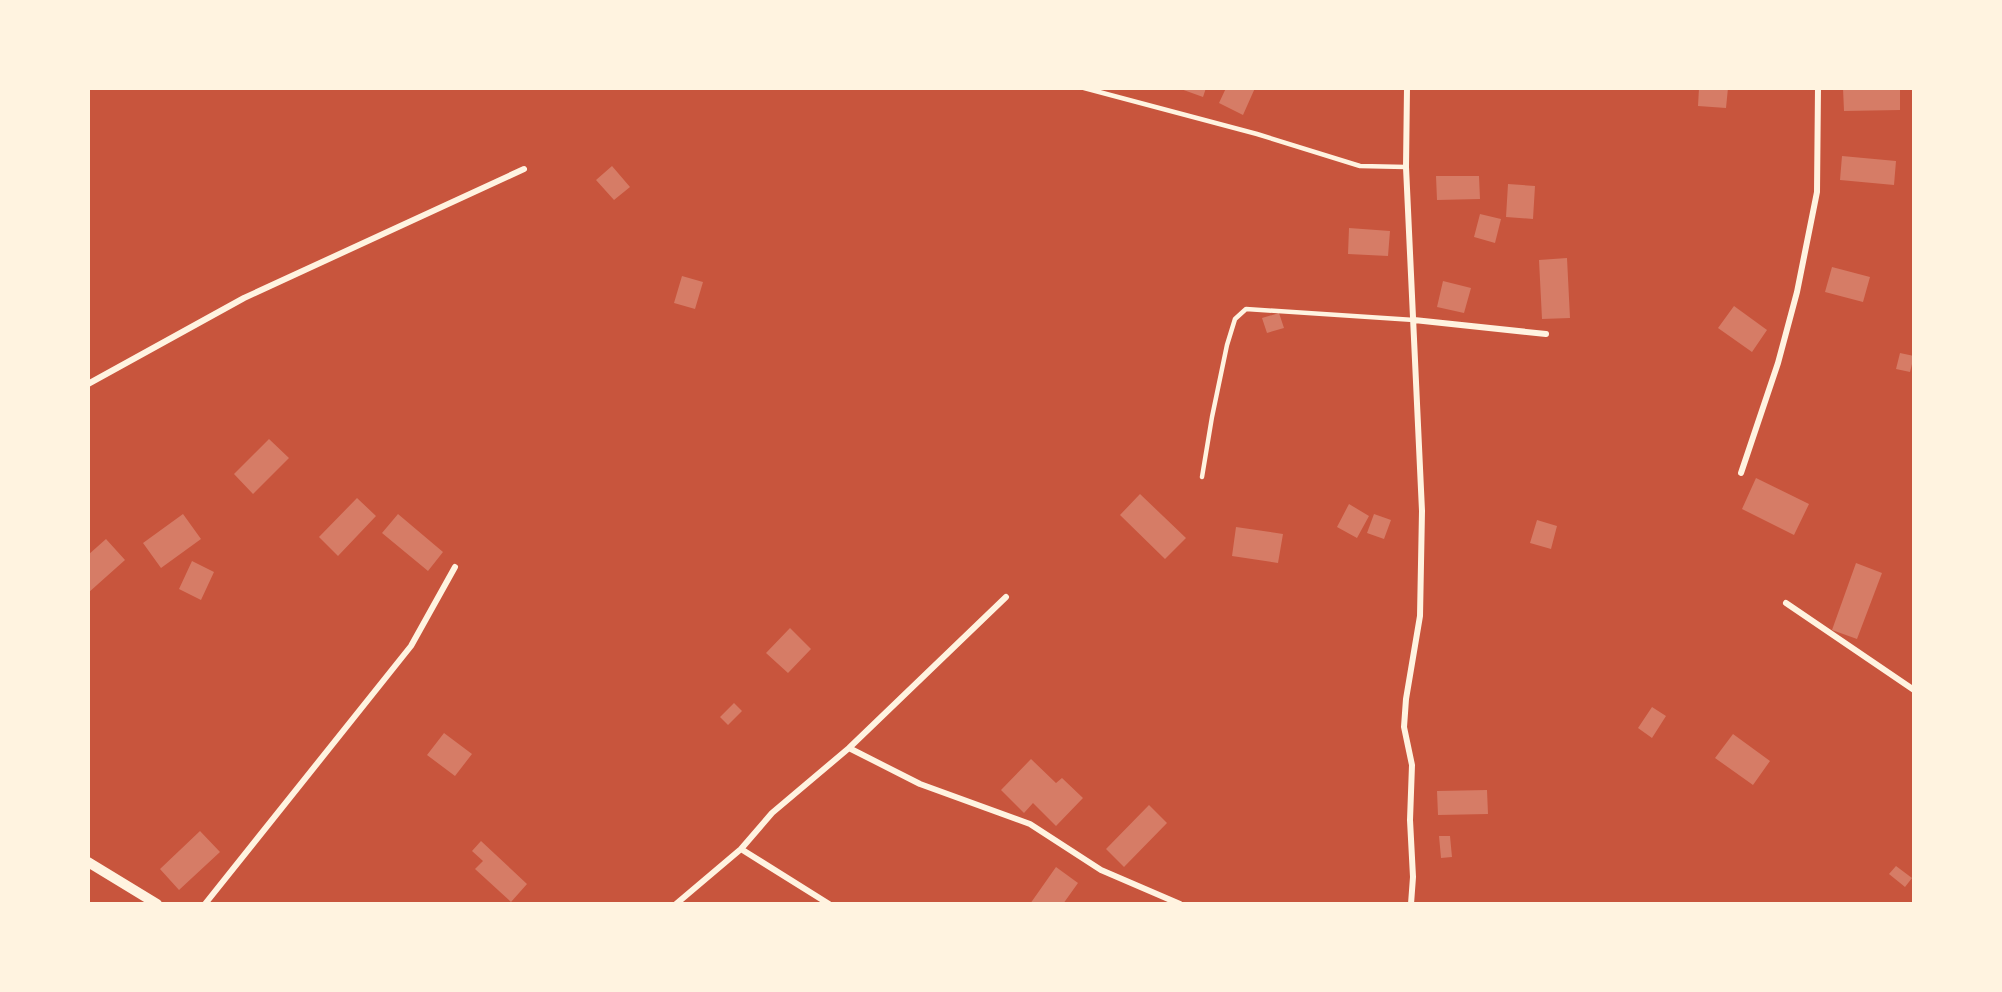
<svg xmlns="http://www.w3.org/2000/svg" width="2002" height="992" viewBox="0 0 2002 992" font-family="'Asap Condensed',sans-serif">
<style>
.building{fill:#d67c66}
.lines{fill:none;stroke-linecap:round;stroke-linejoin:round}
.service{stroke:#fff3e0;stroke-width:4.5}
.minor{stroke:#fff3e0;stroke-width:6}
.tertiary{stroke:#fff3e0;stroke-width:10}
</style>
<rect width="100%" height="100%" fill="#c8553d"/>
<path class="building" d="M 1178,88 L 1206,88 L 1203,97 Z
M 1226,88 L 1255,88 L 1243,115 L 1219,103 Z
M 1699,88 L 1728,88 L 1726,108 L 1698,106 Z
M 1843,88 L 1900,88 L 1900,110 L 1844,111 Z
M 1842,156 L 1896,161 L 1894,185 L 1840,180 Z
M 612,166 L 630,187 L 614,200 L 596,180 Z
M 1436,176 L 1479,176 L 1480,199 L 1437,200 Z
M 1508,184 L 1535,186 L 1533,219 L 1506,217 Z
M 1480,214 L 1501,219 L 1495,243 L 1474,237 Z
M 1349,228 L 1390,231 L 1388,256 L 1348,254 Z
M 1567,258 L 1570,318 L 1542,319 L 1539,260 Z
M 1832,267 L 1870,277 L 1863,302 L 1825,292 Z
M 682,276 L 703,282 L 695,309 L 674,303 Z
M 1443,281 L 1471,288 L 1464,313 L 1437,307 Z
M 1734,306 L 1767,330 L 1752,352 L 1718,328 Z
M 1279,313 L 1284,328 L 1267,333 L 1262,318 Z
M 1900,353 L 1914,356 L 1910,372 L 1896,369 Z
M 269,439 L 289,458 L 253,494 L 234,474 Z
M 1756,478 L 1809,504 L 1794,535 L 1742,509 Z
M 1140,494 L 1186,538 L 1165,559 L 1120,515 Z
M 357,498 L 376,516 L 338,556 L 319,537 Z
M 1349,504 L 1369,516 L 1357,538 L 1337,527 Z
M 183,514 L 201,539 L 161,568 L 143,543 Z
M 398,514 L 443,552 L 428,571 L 382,533 Z
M 1374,514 L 1391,520 L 1384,539 L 1367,533 Z
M 1537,520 L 1557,526 L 1551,549 L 1530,543 Z
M 1236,527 L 1283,534 L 1278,563 L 1232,556 Z
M 106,539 L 125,560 L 88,593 L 88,555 Z
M 192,561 L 214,572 L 201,600 L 179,589 Z
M 1856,563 L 1882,573 L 1857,639 L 1832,630 Z
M 790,628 L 811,649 L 788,673 L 766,653 Z
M 734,703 L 742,711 L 728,725 L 720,717 Z
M 1652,707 L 1666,716 L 1652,738 L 1638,728 Z
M 444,733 L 472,754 L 455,776 L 427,755 Z
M 1733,734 L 1770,761 L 1753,785 L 1715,758 Z
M 1031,759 L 1056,783 L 1062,778 L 1083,798 L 1056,826 L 1033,803 L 1024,813 L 1001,790 Z
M 1487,790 L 1488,814 L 1438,815 L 1437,791 Z
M 1149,805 L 1167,823 L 1124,867 L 1106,849 Z
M 200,831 L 220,852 L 179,890 L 160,869 Z
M 1439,836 L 1450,836 L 1452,857 L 1441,858 Z
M 481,841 L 527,884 L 511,902 L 475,869 L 483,861 L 472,851 Z
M 1896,866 L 1912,878 L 1905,887 L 1889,874 Z
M 1056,867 L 1078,883 L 1063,904 L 1030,904 Z"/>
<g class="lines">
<path class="service" d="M 1084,88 L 1257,134 L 1360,166 L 1406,167
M 1202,477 L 1212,417 L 1227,345 L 1235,319 L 1246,309 L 1414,320"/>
<path class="minor" d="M 1407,88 L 1406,167 L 1422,511 L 1420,616 L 1406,699 L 1404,727 L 1412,765 L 1410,820 L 1413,877 L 1411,904
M 1414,320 L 1546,334
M 88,384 L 244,298 L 524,169
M 1741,473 L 1778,363 L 1797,292 L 1817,192 L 1818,88
M 1786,603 L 1914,690
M 849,748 L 920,784 L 1030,824 L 1101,870 L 1180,904
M 741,849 L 829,904
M 205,904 L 411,646 L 455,567
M 676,904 L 741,849 L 772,813 L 849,748 L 1006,597"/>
<path class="tertiary" d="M 88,862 L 157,904"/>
</g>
<rect width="2002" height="992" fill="none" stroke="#fff3e0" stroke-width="180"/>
</svg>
